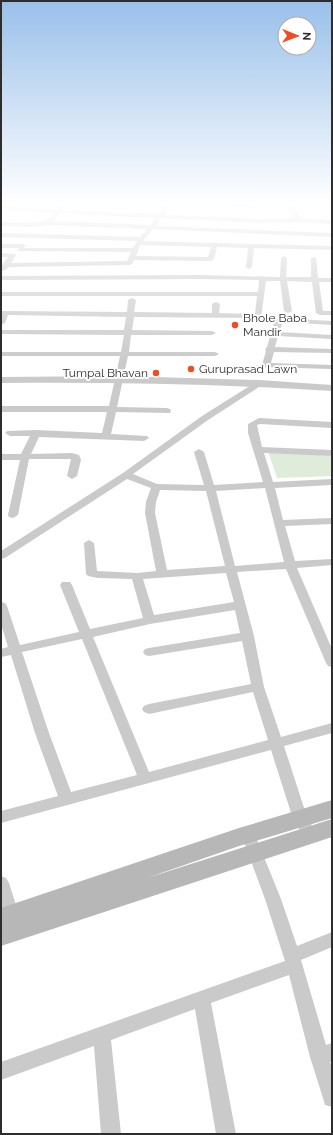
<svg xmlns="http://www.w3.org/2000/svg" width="333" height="1135" viewBox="0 0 333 1135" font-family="Raleway,sans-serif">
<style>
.green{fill:#deecd9}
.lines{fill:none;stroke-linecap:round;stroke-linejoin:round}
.minor{fill:#cacaca;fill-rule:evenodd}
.tertiary{fill:#cacaca;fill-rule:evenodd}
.secondary{fill:#b7b7b7;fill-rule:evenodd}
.poi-dot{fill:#ee4c25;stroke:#fff;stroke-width:1.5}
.labels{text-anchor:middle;stroke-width:4;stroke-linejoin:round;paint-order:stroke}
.far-poi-label{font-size:12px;fill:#2d2d2d;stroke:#fff;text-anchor:start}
</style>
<rect width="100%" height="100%" fill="#fff"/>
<path class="green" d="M 268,451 L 332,456 L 332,476 L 277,478 Z"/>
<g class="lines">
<path class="minor" d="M 1,204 L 16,207 L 57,209 L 62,205 L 65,207 L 63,210 L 159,214 L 166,204 L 172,204 L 165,215 L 261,219 L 295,218 L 286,204 L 292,204 L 301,218 L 332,220 L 332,224 L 299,222 L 261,223 L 162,218 L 156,226 L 332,233 L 332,237 L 153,229 L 143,241 L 332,246 L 332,250 L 254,248 L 252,267 L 249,269 L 246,267 L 248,248 L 217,247 L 214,259 L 211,261 L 134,260 L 132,264 L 130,265 L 9,267 L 4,271 L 1,270 L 2,265 L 8,257 L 1,257 L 1,253 L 15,254 L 16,255 L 11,263 L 127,261 L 131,252 L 18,251 L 18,249 L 20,248 L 133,248 L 137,241 L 1,237 L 1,233 L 140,237 L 147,229 L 48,225 L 32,227 L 1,226 L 1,222 L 32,223 L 46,221 L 54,213 L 16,211 L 1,207 ZM 60,213 L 156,218 L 150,225 L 53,221 ZM 140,245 L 211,247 L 208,257 L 136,256 Z
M 216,204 L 252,204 L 255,206 L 252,208 Z
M 1,244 L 23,244 L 26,246 L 23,248 L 1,248 Z
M 284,256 L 287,258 L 286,277 L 311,277 L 311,258 L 316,257 L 318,278 L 332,278 L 332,282 L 319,282 L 323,311 L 332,311 L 332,315 L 320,315 L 316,313 L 312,282 L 287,281 L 292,311 L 288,313 L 284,311 L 280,281 L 266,281 L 261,318 L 134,317 L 132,330 L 212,331 L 216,333 L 212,335 L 131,335 L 129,352 L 215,352 L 219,354 L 215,356 L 128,356 L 117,407 L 167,408 L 170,409 L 171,411 L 170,413 L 116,412 L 111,434 L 147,436 L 149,438 L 144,441 L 39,437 L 31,454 L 72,453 L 79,455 L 81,460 L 77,476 L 72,479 L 67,476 L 71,459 L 29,459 L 18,515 L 13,518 L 9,517 L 8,515 L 20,460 L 1,460 L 1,454 L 21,454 L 30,436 L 10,436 L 5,433 L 7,431 L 36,430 L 102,433 L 107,412 L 1,412 L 1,406 L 109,406 L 120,356 L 1,356 L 1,352 L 121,352 L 124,335 L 1,334 L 1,330 L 124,330 L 126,317 L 8,315 L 5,323 L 1,325 L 2,311 L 127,312 L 128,300 L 132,298 L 136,300 L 134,312 L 212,313 L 212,304 L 216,302 L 220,304 L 219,313 L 255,314 L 257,296 L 1,296 L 1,292 L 258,292 L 259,280 L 199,279 L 1,280 L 1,276 L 199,275 L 280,277 L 281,258 Z
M 278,318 L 332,321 L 332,325 L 283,322 L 279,332 L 332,335 L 332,339 L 278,336 L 275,347 L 332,349 L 332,353 L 274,352 L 271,363 L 332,365 L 332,369 L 263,367 L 262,365 L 266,351 L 265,349 L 267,347 L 274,322 Z
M 259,380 L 262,381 L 263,383 L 262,385 L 208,420 L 133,474 L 157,484 L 204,485 L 194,452 L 199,449 L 204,452 L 214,485 L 263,482 L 248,433 L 248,424 L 259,418 L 332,422 L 332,428 L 260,424 L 257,425 L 262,447 L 332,450 L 332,456 L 264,453 L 273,482 L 332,479 L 332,485 L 275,488 L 283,520 L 332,518 L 332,524 L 285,526 L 295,561 L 332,559 L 332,565 L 297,568 L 332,649 L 332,667 L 328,666 L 326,663 L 286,569 L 237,572 L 254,636 L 264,687 L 281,737 L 332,723 L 332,733 L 284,746 L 307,817 L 317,835 L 315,839 L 310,841 L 305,839 L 293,819 L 271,750 L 1,823 L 1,811 L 58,796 L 35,733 L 11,655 L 1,657 L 1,649 L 8,647 L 1,624 L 1,602 L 5,603 L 7,606 L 20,645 L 79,632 L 60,585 L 62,582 L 70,582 L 72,585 L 90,629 L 143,618 L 132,579 L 98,578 L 88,576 L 86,574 L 84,543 L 89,540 L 94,543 L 97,571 L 137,573 L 156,571 L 145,513 L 146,502 L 151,488 L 127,479 L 5,558 L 1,559 L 1,551 L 123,473 L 202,416 ZM 265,488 L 284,562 L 235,566 L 216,491 ZM 160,490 L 206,491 L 225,566 L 167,570 L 155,513 L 156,502 ZM 226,573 L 234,602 L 154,615 L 143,579 ZM 235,610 L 240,633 L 149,648 L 145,649 L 143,652 L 145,655 L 149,656 L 242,641 L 251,684 L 149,704 L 144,706 L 142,709 L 144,712 L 149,714 L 253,692 L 268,740 L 149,772 L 93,637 L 150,624 ZM 82,639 L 137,775 L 71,792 L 49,733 L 22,652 Z
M 248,828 L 253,830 L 281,899 L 297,946 L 332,932 L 332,947 L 301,960 L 326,1045 L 332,1043 L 332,1061 L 330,1062 L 332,1067 L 332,1107 L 325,1105 L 323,1098 L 310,1057 L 289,975 L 211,1003 L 236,1134 L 216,1134 L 195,1009 L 111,1040 L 121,1134 L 101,1134 L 94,1046 L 1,1080 L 1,1062 L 285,961 L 265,899 L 241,834 L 243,830 Z
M 1,876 L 6,878 L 9,883 L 19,915 L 17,920 L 11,922 L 5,920 L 1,908 Z"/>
<path class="tertiary" d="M 119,376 L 259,380 L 332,385 L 332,391 C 222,384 112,382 1,383 L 1,377 Z"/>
<path class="secondary" d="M 332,800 L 332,818 L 239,846 L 147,878 L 332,819 L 332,837 L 1,946 L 1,908 L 239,828 Z"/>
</g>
<linearGradient id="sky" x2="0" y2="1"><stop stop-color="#99c0ea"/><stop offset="0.56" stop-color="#fff"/><stop offset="1" stop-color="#fff" stop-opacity="0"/></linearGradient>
<rect width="333" height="363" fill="url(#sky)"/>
<g class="poi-dot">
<circle cx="235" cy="325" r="4"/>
<circle cx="191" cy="369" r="4"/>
<circle cx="156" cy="373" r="4"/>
</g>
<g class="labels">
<g class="far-poi-label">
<text x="243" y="322">Bhole Baba<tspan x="243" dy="14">Mandir</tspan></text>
<text x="199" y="373">Guruprasad Lawn</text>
<text x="148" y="377" text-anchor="end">Tumpal Bhavan</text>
</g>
</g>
<rect width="333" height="1135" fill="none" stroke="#2d2d2d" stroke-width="4"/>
<g transform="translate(297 36) rotate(91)"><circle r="19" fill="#ffffff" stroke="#ababab"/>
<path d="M0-3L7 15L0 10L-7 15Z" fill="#ee4c25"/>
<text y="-6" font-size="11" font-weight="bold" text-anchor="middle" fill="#2d2d2d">N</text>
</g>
</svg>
